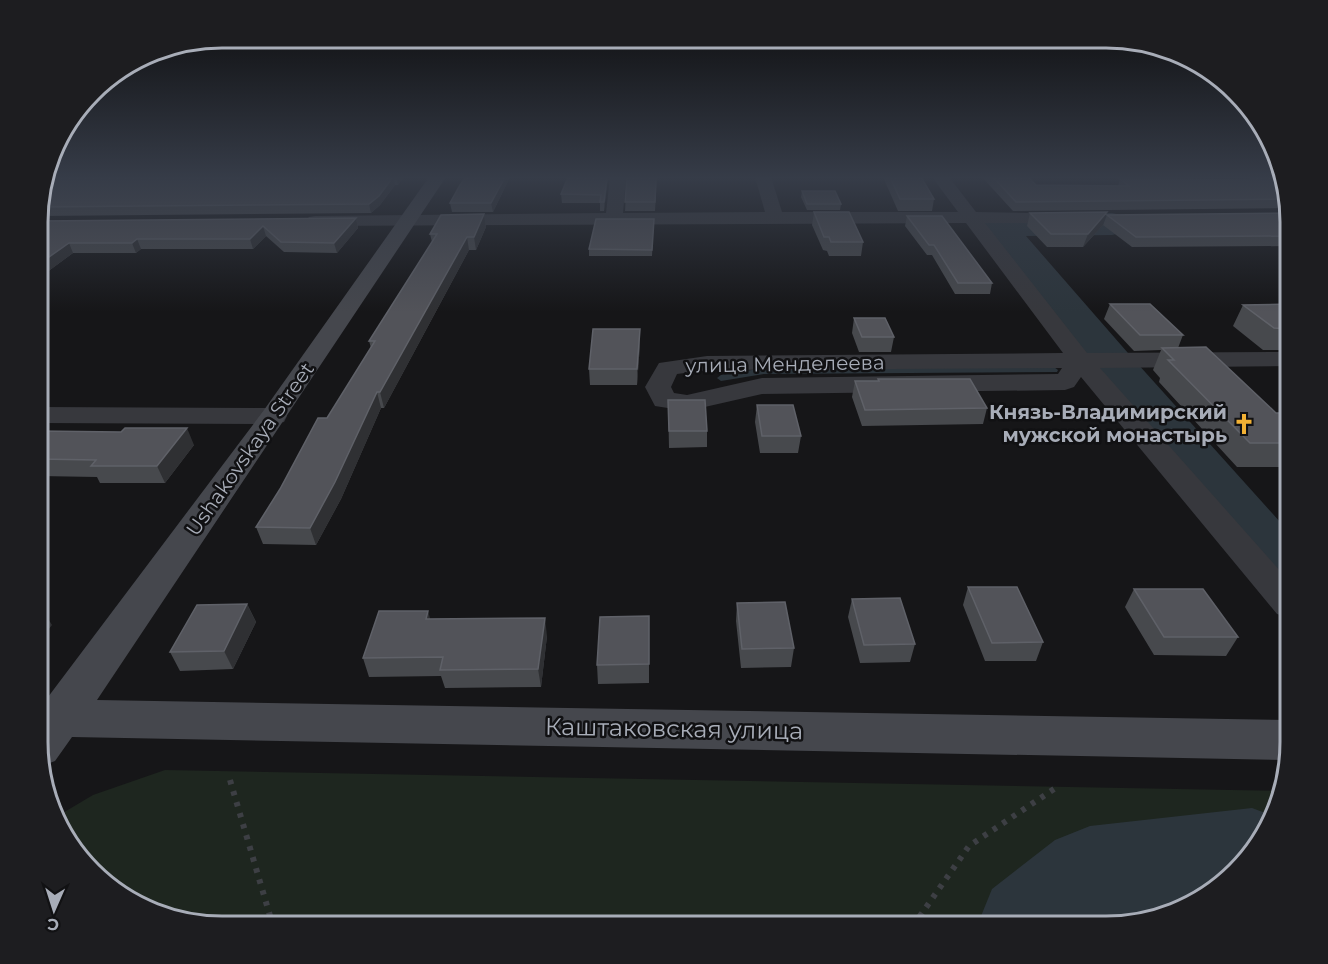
<svg xmlns="http://www.w3.org/2000/svg" width="1328" height="964" viewBox="0 0 1328 964" font-family="Montserrat,sans-serif">
<style>
.green{fill:#1e261f}
.lines{fill:none;stroke-linecap:round;stroke-linejoin:round}
.stream{fill:#2c353c;fill-rule:evenodd}
.river{fill:#2c353c;fill-rule:evenodd}
.path{stroke:#3d3f44;stroke-width:6;stroke-dasharray:4.5 7;stroke-linecap:butt}
.street{fill:#37383d;fill-rule:evenodd}
.secondary{fill:#45474d;fill-rule:evenodd}
.wall{fill:#47494d}
.shaded-wall{fill:#2f3033}
.building{fill:#525359;stroke:#5f6168;stroke-width:1.5}
.labels{text-anchor:middle;stroke-width:5;stroke-linejoin:round;paint-order:stroke}
.street-label{font-size:20px;fill:#a8adb8;stroke:#111113}
.poi-label{font-size:20px;font-weight:bold;fill:#a8adb8;stroke:#111113;text-anchor:end}
.near-street-label{font-size:24px;fill:#a8adb8;stroke:#111113}
.rim{fill:none;stroke:#a8adb8;stroke-width:3}
</style>
<rect width="100%" height="100%" fill="#161618"/>
<path class="green" d="M 165,770 L 1283,791 L 1281,802 L 1252,855 L 1188,908 L 1107,926 L 210,926 L 162,917 L 109,888 L 62,834 L 56,817 L 93,795 Z"/>
<g class="lines">
<path class="stream" d="M 1054,367 L 1058,370 L 1057,372 L 764,374 L 721,381 L 717,378 L 721,375 L 764,368 Z"/>
<path class="river" d="M 1112,213 L 1125,216 L 1130,224 L 1125,232 L 1112,235 L 1026,236 L 1128,353 L 1290,533 L 1290,604 L 1265,597 L 978,225 L 984,217 L 997,214 Z
M 1252,808 L 1273,816 L 1252,855 L 1188,908 L 1112,921 L 1106,926 L 977,926 L 992,889 L 1055,840 L 1090,826 Z"/>
<path class="path" d="M 230,780 L 273,926
M 913,926 L 969,846 L 1057,787"/>
<path class="street" d="M 610,177 L 626,177 L 623,213 L 765,212 L 755,177 L 771,177 L 782,212 L 958,212 L 932,177 L 949,177 L 976,212 L 1074,214 L 1077,218 L 1074,222 L 1068,223 L 985,223 L 1087,353 L 1290,352 L 1290,366 L 1100,368 L 1290,582 L 1290,618 L 1277,614 L 1081,377 L 1074,387 L 1065,390 L 762,394 L 687,411 L 655,406 L 645,387 L 659,363 L 707,356 L 1063,353 L 966,223 L 315,226 L 309,225 L 306,221 L 309,217 L 315,216 L 606,213 ZM 1062,368 L 1058,374 L 762,378 L 687,395 L 674,393 L 671,387 L 677,374 L 707,370 Z
M 39,407 L 274,408 L 284,410 L 287,416 L 284,422 L 274,424 L 39,423 Z"/>
<path class="secondary" d="M 429,177 L 446,177 L 97,700 L 1290,720 L 1289,760 L 72,737 L 55,761 L 39,767 L 39,711 L 42,705 L 264,410 Z"/>
</g>
<path class="wall" d="M 46,177 L 403,177 L 398,185 L 395,185 L 380,205 L 371,213 L 39,216 L 39,197 Z
M 510,177 L 493,212 L 452,212 L 450,203 Z
M 568,177 L 608,177 L 604,211 L 600,211 L 600,203 L 562,203 L 561,194 Z
M 627,177 L 657,177 L 655,211 L 625,211 Z
M 883,177 L 921,177 L 934,199 L 932,211 L 898,211 Z
M 982,177 L 1028,177 L 1036,185 L 1118,186 L 1120,179 L 1255,180 L 1244,177 L 1281,177 L 1290,208 L 1013,211 Z
M 802,191 L 841,204 L 840,210 L 807,210 L 801,197 Z
M 814,212 L 863,242 L 861,256 L 829,256 L 827,251 L 823,250 L 812,225 Z
M 1030,213 L 1103,225 L 1083,247 L 1047,247 L 1027,226 Z
M 1290,213 L 1290,246 L 1132,247 L 1103,225 L 1107,215 Z
M 484,214 L 486,227 L 476,250 L 469,250 L 384,408 L 381,408 L 341,499 L 316,545 L 263,544 L 256,527 L 327,418 L 371,348 L 369,341 L 432,242 L 430,234 Z
M 907,216 L 992,283 L 990,294 L 955,294 L 932,255 L 927,255 L 905,226 Z
M 356,218 L 358,228 L 337,253 L 284,252 L 266,236 L 253,249 L 141,249 L 136,253 L 73,253 L 39,278 L 39,221 Z
M 654,219 L 652,256 L 589,256 L 589,249 Z
M 1110,304 L 1183,335 L 1178,348 L 1276,413 L 1290,413 L 1290,467 L 1237,467 L 1159,382 L 1160,378 L 1153,370 L 1161,350 L 1134,351 L 1104,319 Z
M 1290,304 L 1290,350 L 1263,350 L 1233,326 L 1243,305 Z
M 854,318 L 894,337 L 891,352 L 859,352 L 852,333 Z
M 640,344 L 637,385 L 590,385 L 589,369 Z
M 1290,362 L 1290,371 L 1287,368 Z
M 878,379 L 987,408 L 983,424 L 862,426 L 852,397 L 855,381 L 878,381 Z
M 668,400 L 707,431 L 707,447 L 669,448 Z
M 757,405 L 801,436 L 798,453 L 760,453 L 755,422 Z
M 39,431 L 194,445 L 165,483 L 100,483 L 97,477 L 39,476 Z
M 968,587 L 1043,642 L 1036,661 L 985,661 L 963,605 Z
M 1134,589 L 1238,637 L 1226,656 L 1154,655 L 1125,607 Z
M 852,599 L 915,644 L 910,662 L 860,663 L 848,617 Z
M 737,603 L 794,648 L 791,667 L 741,668 L 736,621 Z
M 247,604 L 256,622 L 233,669 L 180,671 L 170,652 Z
M 649,616 L 649,683 L 598,684 L 597,665 Z
M 430,619 L 547,636 L 541,687 L 445,688 L 441,676 L 369,677 L 363,658 Z"/>
<path class="shaded-wall" d="M 393,177 L 395,185 L 380,205 L 371,213 L 369,204 Z
M 396,177 L 403,177 L 398,185 Z
M 505,177 L 510,177 L 493,212 L 491,203 Z
M 607,177 L 608,177 L 604,211 L 604,202 Z
M 1107,212 L 1103,225 L 1083,247 L 1088,234 Z
M 484,214 L 486,227 L 476,250 L 474,237 Z
M 356,218 L 358,228 L 337,253 L 334,243 Z
M 263,226 L 266,236 L 253,249 L 250,239 Z
M 467,237 L 469,250 L 384,408 L 380,392 Z
M 137,239 L 141,249 L 136,253 L 132,243 Z
M 69,243 L 73,253 L 39,278 L 39,264 Z
M 640,329 L 640,344 L 637,385 L 637,369 Z
M 377,392 L 381,408 L 341,499 L 316,545 L 310,528 Z
M 187,428 L 194,445 L 165,483 L 157,466 Z
M 247,604 L 256,622 L 233,669 L 224,651 Z
M 40,606 L 52,625 L 39,642 L 39,608 Z
M 428,611 L 433,629 L 426,619 Z
M 545,618 L 547,636 L 541,687 L 538,669 Z"/>
<path class="building" d="M 46,177 L 393,177 L 379,196 L 369,204 L 39,207 L 39,203 L 46,200 L 39,200 Z
M 466,177 L 505,177 L 491,203 L 450,203 L 460,185 Z
M 568,177 L 607,177 L 604,202 L 600,202 L 601,195 L 561,194 Z
M 627,177 L 656,177 L 655,202 L 625,202 Z
M 890,177 L 921,177 L 934,199 L 900,199 Z
M 993,177 L 1028,177 L 1036,185 L 1129,186 L 1120,179 L 1258,180 L 1258,177 L 1281,177 L 1287,199 L 1016,202 Z
M 802,191 L 835,191 L 841,204 L 807,204 Z
M 814,212 L 849,212 L 863,242 L 831,242 L 829,237 L 824,237 Z
M 1107,212 L 1088,234 L 1051,234 L 1030,213 Z
M 1290,213 L 1290,236 L 1136,237 L 1107,215 Z
M 484,214 L 474,237 L 467,237 L 380,392 L 377,392 L 335,482 L 310,528 L 256,527 L 280,489 L 318,418 L 327,418 L 375,341 L 369,341 L 437,234 L 430,234 L 441,215 Z
M 907,216 L 942,216 L 992,283 L 958,283 L 934,245 L 929,245 Z
M 356,218 L 334,243 L 281,242 L 263,226 L 250,239 L 137,239 L 132,243 L 69,243 L 39,264 L 39,221 Z
M 596,219 L 654,219 L 652,250 L 589,249 Z
M 1110,304 L 1150,304 L 1183,335 L 1140,335 Z
M 1290,304 L 1290,329 L 1274,328 L 1243,305 Z
M 854,318 L 885,318 L 894,337 L 862,337 Z
M 593,329 L 640,329 L 637,369 L 589,369 Z
M 1206,347 L 1276,413 L 1290,413 L 1290,443 L 1250,443 L 1168,360 L 1174,360 L 1162,348 Z
M 878,379 L 970,379 L 987,408 L 865,410 L 855,381 L 879,381 Z
M 668,400 L 705,400 L 707,431 L 669,431 Z
M 757,405 L 793,405 L 801,436 L 762,436 Z
M 125,428 L 187,428 L 157,466 L 91,466 L 96,460 L 39,459 L 39,431 L 121,432 Z
M 968,587 L 1017,587 L 1043,642 L 992,643 Z
M 1134,589 L 1203,589 L 1238,637 L 1164,637 Z
M 900,598 L 915,644 L 864,645 L 852,599 Z
M 785,602 L 794,648 L 742,649 L 737,603 Z
M 247,604 L 224,651 L 170,652 L 197,605 Z
M 379,611 L 428,611 L 426,619 L 545,618 L 538,669 L 440,670 L 443,657 L 363,658 Z
M 649,616 L 649,664 L 597,665 L 600,617 Z"/>
<linearGradient id="sky" x2="0" y2="1"><stop stop-color="#0c0c0d"/><stop offset="0.57" stop-color="#363c48"/><stop offset="1" stop-color="#363c48" stop-opacity="0"/></linearGradient>
<rect width="1328" height="312" fill="url(#sky)"/>
<defs>
<symbol id="church-bare" viewBox="-9 -9 18 18"><path d="M-1.2-6h2.4v3.5h3.3v2.4h-3.3V6h-2.4V-.1h-3.3v-2.4h3.3Z" fill="#f2b134" stroke="#111113" stroke-width="2.5" paint-order="stroke"/></symbol>
</defs>
<g fill-rule="evenodd">
<use href="#church-bare" x="1229" y="409" width="30" height="30"/>
</g>
<g class="labels">
<g class="street-label">
<text transform="translate(785 364) rotate(-1)" y="7">улица Менделеева</text>
<text transform="translate(250 449) rotate(-55)" y="7">Ushakovskaya Street</text>
</g>
<g class="poi-label">
<text x="1227" y="419">Князь-Владимирский<tspan x="1227" dy="23">мужской монастырь</tspan></text>
</g>
<g class="near-street-label">
<text transform="translate(674 729) rotate(1)" y="8">Каштаковская улица</text>
</g>
</g>
<path d="M0 0H1328V964H0ZM222 48H1106A174 174 0 0 1 1280 222V742A174 174 0 0 1 1106 916H222A174 174 0 0 1 48 742V222A174 174 0 0 1 222 48Z" fill="#1d1d20" fill-rule="evenodd"/>
<path class="rim" d="M222 48H1106A174 174 0 0 1 1280 222V742A174 174 0 0 1 1106 916H222A174 174 0 0 1 48 742V222A174 174 0 0 1 222 48Z"/>
<g transform="translate(54 910) rotate(183)" stroke="#111113" stroke-width="4.5" paint-order="stroke">
<path d="M0-4.5L10 22L0 15L-10 22Z" fill="#a8adb8"/>
<text y="-9" font-size="16" font-weight="bold" text-anchor="middle" fill="#a8adb8">С</text>
</g>
</svg>
